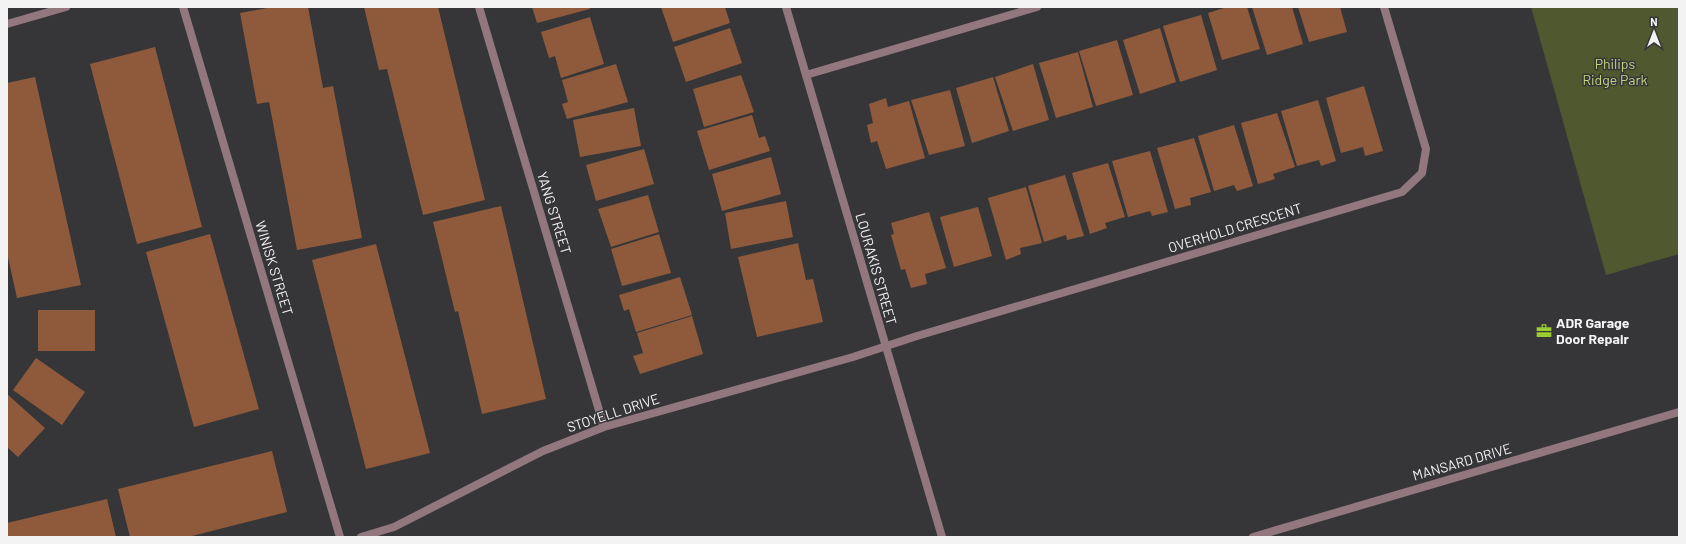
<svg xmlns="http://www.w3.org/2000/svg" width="1686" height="544" viewBox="0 0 1686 544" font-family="Barlow,sans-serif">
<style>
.green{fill:#4f582f}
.building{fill:#8e5a3b}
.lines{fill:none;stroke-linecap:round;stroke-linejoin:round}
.minor{stroke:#93777e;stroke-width:8}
.tertiary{stroke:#93777e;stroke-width:8}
.labels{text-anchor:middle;stroke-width:3;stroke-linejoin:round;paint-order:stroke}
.park-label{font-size:14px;fill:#c3d681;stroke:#363639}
.street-label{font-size:14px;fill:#f3f3f4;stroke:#363639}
.poi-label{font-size:14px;font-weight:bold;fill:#f3f3f4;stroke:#363639;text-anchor:start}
</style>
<rect width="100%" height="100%" fill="#363639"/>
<path class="green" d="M 1531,7 L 1679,7 L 1679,254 L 1606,275 Z"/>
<path class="building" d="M 272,7 L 308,7 L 323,88 L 333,86 L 362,238 L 297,250 L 269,102 L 257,104 L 240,13 Z
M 364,7 L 438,7 L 485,200 L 423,215 L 387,69 L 379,70 Z
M 532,7 L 589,7 L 590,9 L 537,23 Z
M 661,7 L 725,7 L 730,23 L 673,42 Z
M 1227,7 L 1247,7 L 1260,49 L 1222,60 L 1208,13 Z
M 1252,7 L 1292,7 L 1303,44 L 1267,55 Z
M 1298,7 L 1340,7 L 1347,32 L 1309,42 Z
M 1201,15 L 1217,70 L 1180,82 L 1163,26 Z
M 590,17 L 604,64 L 561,78 L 555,56 L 549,58 L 541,32 Z
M 730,28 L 742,63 L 686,82 L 674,47 Z
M 1160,28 L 1176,82 L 1140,94 L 1123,40 Z
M 1117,40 L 1133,95 L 1096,106 L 1079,51 Z
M 155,47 L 202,227 L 137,244 L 90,64 Z
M 1078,52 L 1093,107 L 1056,118 L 1039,63 Z
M 616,64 L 628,102 L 567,119 L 562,104 L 568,102 L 562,80 Z
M 1033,64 L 1049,120 L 1013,131 L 995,77 Z
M 741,75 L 754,112 L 704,127 L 693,89 Z
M 35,77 L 81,285 L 17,298 L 7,253 L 7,83 Z
M 993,77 L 1009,131 L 972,143 L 956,88 Z
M 1364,86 L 1383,151 L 1365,156 L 1363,147 L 1341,153 L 1326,98 Z
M 950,90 L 965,146 L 929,155 L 911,100 Z
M 886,98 L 888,107 L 909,101 L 925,158 L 886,169 L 877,141 L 871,143 L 867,125 L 873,123 L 869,104 Z
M 1318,100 L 1336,161 L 1321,166 L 1319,160 L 1297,166 L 1281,111 Z
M 634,108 L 641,146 L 580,157 L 573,120 Z
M 1277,113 L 1295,167 L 1273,174 L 1275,179 L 1258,184 L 1241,123 Z
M 752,115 L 759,138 L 765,136 L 770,151 L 709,170 L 697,131 Z
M 1234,125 L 1253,186 L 1237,191 L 1234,185 L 1214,191 L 1198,136 Z
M 1194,138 L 1211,192 L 1190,198 L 1191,205 L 1175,209 L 1157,148 Z
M 644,149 L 654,184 L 596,201 L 586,165 Z
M 1150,151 L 1168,212 L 1152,216 L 1150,211 L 1128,217 L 1112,161 Z
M 771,157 L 781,194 L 722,211 L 712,174 Z
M 1108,163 L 1125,217 L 1105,223 L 1107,228 L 1090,234 L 1072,173 Z
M 1065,175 L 1084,236 L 1067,240 L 1066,235 L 1044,242 L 1028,186 Z
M 1026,187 L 1042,243 L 1020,248 L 1021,254 L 1006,260 L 988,198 Z
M 648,195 L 659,232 L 611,247 L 598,209 Z
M 786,201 L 793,237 L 731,249 L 725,213 Z
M 501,206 L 546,399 L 482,414 L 458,311 L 455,312 L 433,222 Z
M 978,207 L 992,256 L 954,267 L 940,217 Z
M 929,212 L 946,268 L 925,274 L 927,284 L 911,288 L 905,269 L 901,270 L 891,235 L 894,234 L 891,223 Z
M 210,234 L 259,409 L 194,427 L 146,252 Z
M 659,234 L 671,273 L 622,286 L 611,249 Z
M 798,243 L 806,280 L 813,279 L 823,322 L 757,337 L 738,257 Z
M 376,244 L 430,453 L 366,469 L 312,260 Z
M 680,277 L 692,315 L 636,332 L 629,309 L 624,311 L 619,295 Z
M 38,310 L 95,310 L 95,351 L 38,351 Z
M 692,316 L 703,354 L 640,374 L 633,356 L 643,353 L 637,333 Z
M 36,358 L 85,392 L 62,425 L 13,390 Z
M 7,394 L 45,428 L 18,457 L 7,447 Z
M 272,451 L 287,512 L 188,537 L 130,537 L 118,489 Z
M 107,499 L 116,537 L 7,537 L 7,523 Z"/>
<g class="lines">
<path class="minor" d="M 183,7 L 340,537
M 479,7 L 604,427
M 806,75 L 1037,7
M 361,537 L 394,527 L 543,451 L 604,427 L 853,357 L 917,336 L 1402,192 L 1422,173 L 1426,149 L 1384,7
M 1253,537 L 1679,412"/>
<path class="tertiary" d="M 786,7 L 942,537
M 7,24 L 66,7"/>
</g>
<defs>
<symbol id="office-bare" viewBox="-9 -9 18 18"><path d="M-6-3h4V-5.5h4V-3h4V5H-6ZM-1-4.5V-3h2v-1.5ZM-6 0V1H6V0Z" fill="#9bcb33" stroke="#363639" stroke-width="2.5" paint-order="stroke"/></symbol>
</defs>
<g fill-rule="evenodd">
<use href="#office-bare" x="1533" y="320" width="22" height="22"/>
</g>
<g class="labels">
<g class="park-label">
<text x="1615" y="69">Philips<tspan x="1615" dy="16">Ridge Park</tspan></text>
</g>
<g class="street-label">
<text transform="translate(554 213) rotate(73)" y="5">YANG STREET</text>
<text transform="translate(1235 228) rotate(-17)" y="5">OVERHOLD CRESCENT</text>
<text transform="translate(274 268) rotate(73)" y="5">WINISK STREET</text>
<text transform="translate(876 269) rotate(74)" y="5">LOURAKIS STREET</text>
<text transform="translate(613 413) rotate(-18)" y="5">STOYELL DRIVE</text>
<text transform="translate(1462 462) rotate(-16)" y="5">MANSARD DRIVE</text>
</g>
<g class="poi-label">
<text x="1556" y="328">ADR Garage<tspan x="1556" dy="16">Door Repair</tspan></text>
</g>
</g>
<rect width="1686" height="544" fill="none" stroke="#f3f3f4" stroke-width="16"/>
<g transform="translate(1654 32)" stroke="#363639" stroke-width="3" paint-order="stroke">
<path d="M0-3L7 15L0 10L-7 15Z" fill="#f3f3f4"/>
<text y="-6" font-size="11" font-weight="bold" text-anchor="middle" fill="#f3f3f4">N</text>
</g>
</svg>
